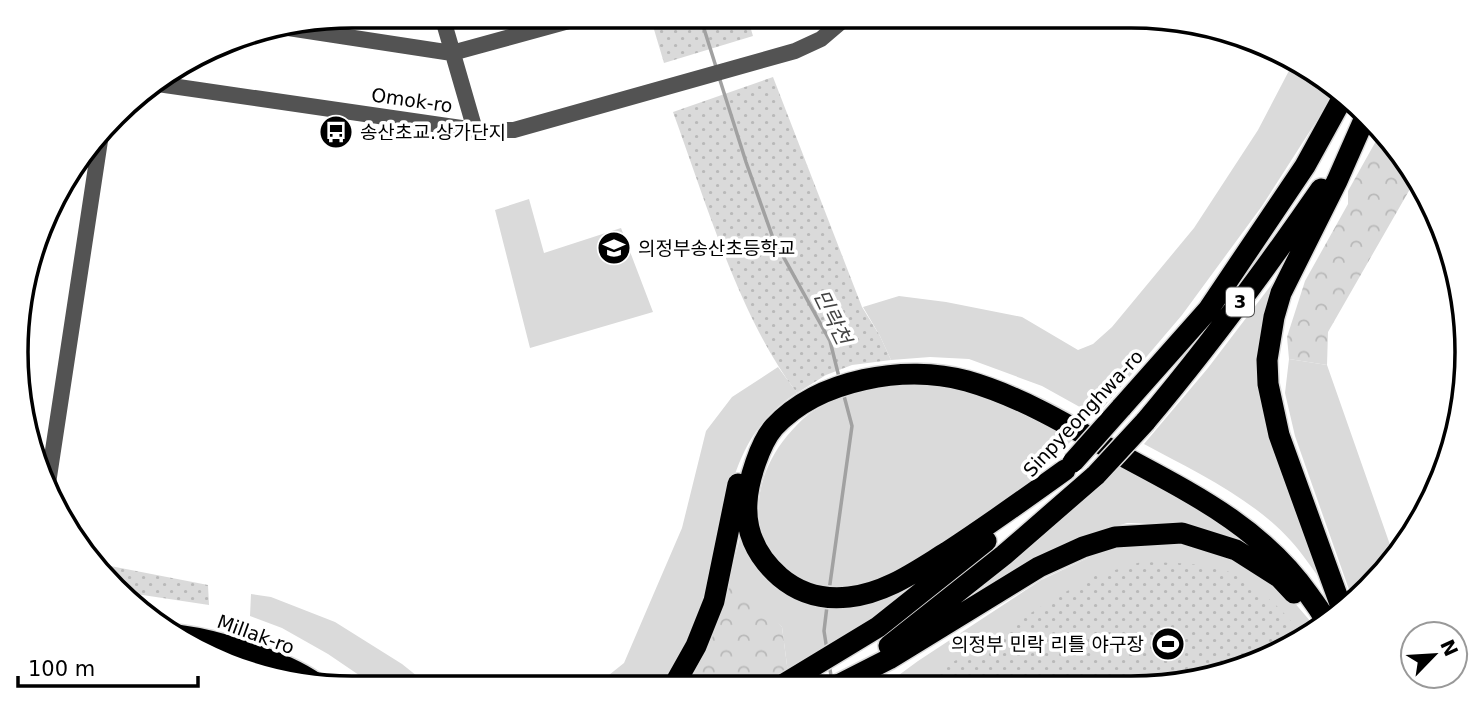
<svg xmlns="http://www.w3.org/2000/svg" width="1483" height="704" viewBox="0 0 1483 704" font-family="'DejaVu Sans','Noto Sans KR',sans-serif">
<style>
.grass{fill:#dadada}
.forest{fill:url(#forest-crowns)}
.park{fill:url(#park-dots)}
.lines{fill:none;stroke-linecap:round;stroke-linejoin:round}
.stream{stroke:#a1a1a1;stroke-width:3.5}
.major-casing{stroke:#dbdbdb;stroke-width:21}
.highway-casing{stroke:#dbdbdb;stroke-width:24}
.minor{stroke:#535353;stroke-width:16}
.major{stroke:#000;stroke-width:18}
.highway{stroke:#000;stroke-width:21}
.highway-bridge-casing{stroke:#dbdbdb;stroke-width:24;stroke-linecap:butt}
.highway-bridge{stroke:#000;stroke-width:21}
.labels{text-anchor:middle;stroke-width:7;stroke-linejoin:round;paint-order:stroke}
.shield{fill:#fff;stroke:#4c4c4c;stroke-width:2}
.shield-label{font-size:18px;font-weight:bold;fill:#000}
.street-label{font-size:19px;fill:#000;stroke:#fff}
.poi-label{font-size:19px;fill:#000;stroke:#fff;text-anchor:start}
.water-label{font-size:21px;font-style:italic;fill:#424242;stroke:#fff}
.rim{fill:none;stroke:#000;stroke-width:3.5}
</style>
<defs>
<pattern id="forest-crowns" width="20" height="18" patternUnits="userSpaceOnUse" patternTransform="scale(1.75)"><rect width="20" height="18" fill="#dadada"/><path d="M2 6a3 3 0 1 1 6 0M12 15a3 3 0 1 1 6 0" fill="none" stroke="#b9b9b9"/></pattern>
<pattern id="park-dots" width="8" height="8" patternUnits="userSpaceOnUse" patternTransform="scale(1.75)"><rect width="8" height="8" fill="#dadada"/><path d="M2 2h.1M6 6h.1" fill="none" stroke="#b9b9b9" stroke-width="1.8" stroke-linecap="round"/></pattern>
</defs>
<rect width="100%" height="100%" fill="#fff"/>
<path class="grass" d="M 1293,63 L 1335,92 L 1262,206 L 1182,315 L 1096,416 L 1042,386 L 969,359 L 930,357 L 891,360 L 880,336 L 863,307 L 899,296 L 946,302 L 1022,317 L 1078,350 L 1093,344 L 1112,327 L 1194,228 L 1258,130 Z
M 529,199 L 544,253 L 621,228 L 653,312 L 530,348 L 495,210 Z
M 1291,259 L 1266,338 L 1324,584 C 1313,570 1303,554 1291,541 C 1254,499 1192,470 1144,444 L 1208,368 Z
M 1289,359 L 1327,365 L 1395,559 L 1353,601 L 1295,436 L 1285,393 Z
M 778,367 L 797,393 C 731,433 727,507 711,576 C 708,589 707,605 702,618 C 691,642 676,665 661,687 L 594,687 L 624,663 L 654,593 L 682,528 L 706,431 L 732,397 Z
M 910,383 L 975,392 L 1075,437 C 1047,466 1018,496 986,521 C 963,539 933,551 907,565 C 894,572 879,585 865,587 C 764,607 728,507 787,436 C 794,428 801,420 809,414 C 840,393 874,388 910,383 Z
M 1115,463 L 1132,465 L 1275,560 L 1176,523 L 1127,523 L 1083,536 L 1036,557 L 980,589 L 975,587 Z
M 744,523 L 781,589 L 896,593 L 927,580 L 906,597 L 788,673 L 782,627 L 730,575 Z
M 1170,540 L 1245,560 L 1293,601 L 1317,629 L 1260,662 L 1175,685 L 884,686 L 918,661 L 1041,580 L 1109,548 Z
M 251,594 L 271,597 L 335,622 L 402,664 L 432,688 L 378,688 L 328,654 L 282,628 L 250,616 Z"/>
<path class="forest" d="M 1381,132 L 1414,182 L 1328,332 L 1327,365 L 1289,359 L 1287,337 L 1305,281 L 1348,204 L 1348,191 Z
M 730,575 L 747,585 L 782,627 L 788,673 L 764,687 L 683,687 L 708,636 Z"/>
<path class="park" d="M 650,16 L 747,16 L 753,36 L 664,63 Z
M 773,77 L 862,307 L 880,336 L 891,360 L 852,365 L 826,375 L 797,393 C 739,317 706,202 673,112 Z
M 1141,562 C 1170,563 1204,562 1232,573 C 1251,580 1294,619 1303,638 L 1260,662 L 1175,685 L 915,686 L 1053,599 L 1092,577 Z
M 95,563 L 208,585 L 209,605 L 116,591 Z"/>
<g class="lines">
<path class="stream" d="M 700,16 L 717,70
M 719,77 L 746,162 L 773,238 L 830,341 L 839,377
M 829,591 L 852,426 L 843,392
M 827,650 L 824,631 L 827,606
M 829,664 L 832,681"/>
<defs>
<path id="major" d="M 180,634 C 219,639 283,659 315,681"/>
<path id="highway" d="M 1121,408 L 1208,310 L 1305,166 L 1343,97
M 1145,422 C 1208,347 1265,270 1321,189
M 1065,470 C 1026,498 987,526 947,552 C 916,571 886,593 849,597 C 823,600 800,594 780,577 C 757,557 745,532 747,502 C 748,481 760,443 774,427 C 819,379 905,364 967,381 C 1020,396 1070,426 1117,453 C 1189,492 1261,526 1309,595 C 1315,604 1323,613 1327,624
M 1343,612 L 1279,435 L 1268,384 L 1267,360 L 1274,317 L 1281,293 L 1337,181 L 1367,113
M 889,646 L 1004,555 L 1096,475
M 673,687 L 696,646 L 714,601 L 738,484
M 779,687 L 878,627 L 986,541
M 834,687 L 889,659 L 1039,567 L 1083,547 L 1115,537 L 1182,533 L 1236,550 L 1280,578 L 1294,593"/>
</defs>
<use href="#major" class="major-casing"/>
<use href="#highway" class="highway-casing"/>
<path class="minor" d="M 442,16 L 475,130
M 282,27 L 452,53 L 587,16
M 151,83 L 475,130 L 514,130 L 795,51 L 821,39 L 848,16
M 47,490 L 101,134
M 217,659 L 220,642"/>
<use href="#major" class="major"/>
<use href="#highway" class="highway"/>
<defs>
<path id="highway-bridge" d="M 1073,462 L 1121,408
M 1096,475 L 1145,422"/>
</defs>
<use href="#highway-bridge" class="highway-bridge-casing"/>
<use href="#highway-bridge" class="highway-bridge"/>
</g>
<defs>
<symbol id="bus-disc" viewBox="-11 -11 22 22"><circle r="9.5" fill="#000" stroke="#fff"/><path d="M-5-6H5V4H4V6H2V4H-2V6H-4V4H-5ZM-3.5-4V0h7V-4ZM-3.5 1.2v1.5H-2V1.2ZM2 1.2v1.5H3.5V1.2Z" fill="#fff"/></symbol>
<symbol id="school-disc" viewBox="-11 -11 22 22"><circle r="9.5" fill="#000" stroke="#fff"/><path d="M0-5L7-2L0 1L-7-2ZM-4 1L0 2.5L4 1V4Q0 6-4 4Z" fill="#fff"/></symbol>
<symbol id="stadium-disc" viewBox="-11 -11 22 22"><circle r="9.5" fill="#000" stroke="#fff"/><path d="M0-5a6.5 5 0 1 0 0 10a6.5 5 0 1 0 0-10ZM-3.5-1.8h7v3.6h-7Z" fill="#fff"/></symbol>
</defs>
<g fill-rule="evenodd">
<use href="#bus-disc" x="317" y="113" width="38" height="38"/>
<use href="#school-disc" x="595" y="229" width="38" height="38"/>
<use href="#stadium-disc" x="1149" y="625" width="38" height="38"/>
</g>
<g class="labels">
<rect class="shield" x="1226" y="287.5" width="28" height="29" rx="5"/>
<g class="shield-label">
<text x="1240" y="308">3</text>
</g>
<g class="street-label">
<text transform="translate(412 100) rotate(8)" y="7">Omok-ro</text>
<text transform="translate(1083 413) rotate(-47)" y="7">Sinpyeonghwa-ro</text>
<text transform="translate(256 634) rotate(20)" y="7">Millak-ro</text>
</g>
<g class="poi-label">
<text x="360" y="139">송산초교.상가단지</text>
<text x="638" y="255">의정부송산초등학교</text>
<text x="1144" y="651" text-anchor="end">의정부 민락 리틀 야구장</text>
</g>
<g class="water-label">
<text transform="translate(832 317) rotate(64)" y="7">민락천</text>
</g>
</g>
<path d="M0 0H1483V704H0ZM352 28H1131A324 324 0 0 1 1455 352V352A324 324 0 0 1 1131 676H352A324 324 0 0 1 28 352V352A324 324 0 0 1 352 28Z" fill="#fff" fill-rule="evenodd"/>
<path class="rim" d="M352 28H1131A324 324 0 0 1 1455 352V352A324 324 0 0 1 1131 676H352A324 324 0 0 1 28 352V352A324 324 0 0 1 352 28Z"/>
<g transform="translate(1434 655) rotate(65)"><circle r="33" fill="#ffffff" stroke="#999999" stroke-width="2"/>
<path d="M0-5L12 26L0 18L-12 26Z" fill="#000000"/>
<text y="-10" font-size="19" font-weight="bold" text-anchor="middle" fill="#000000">N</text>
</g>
<path d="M18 676v10h180v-10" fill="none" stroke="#000000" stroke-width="3.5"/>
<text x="28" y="676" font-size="21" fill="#000000" stroke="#ffffff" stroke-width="5" paint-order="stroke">100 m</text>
</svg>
